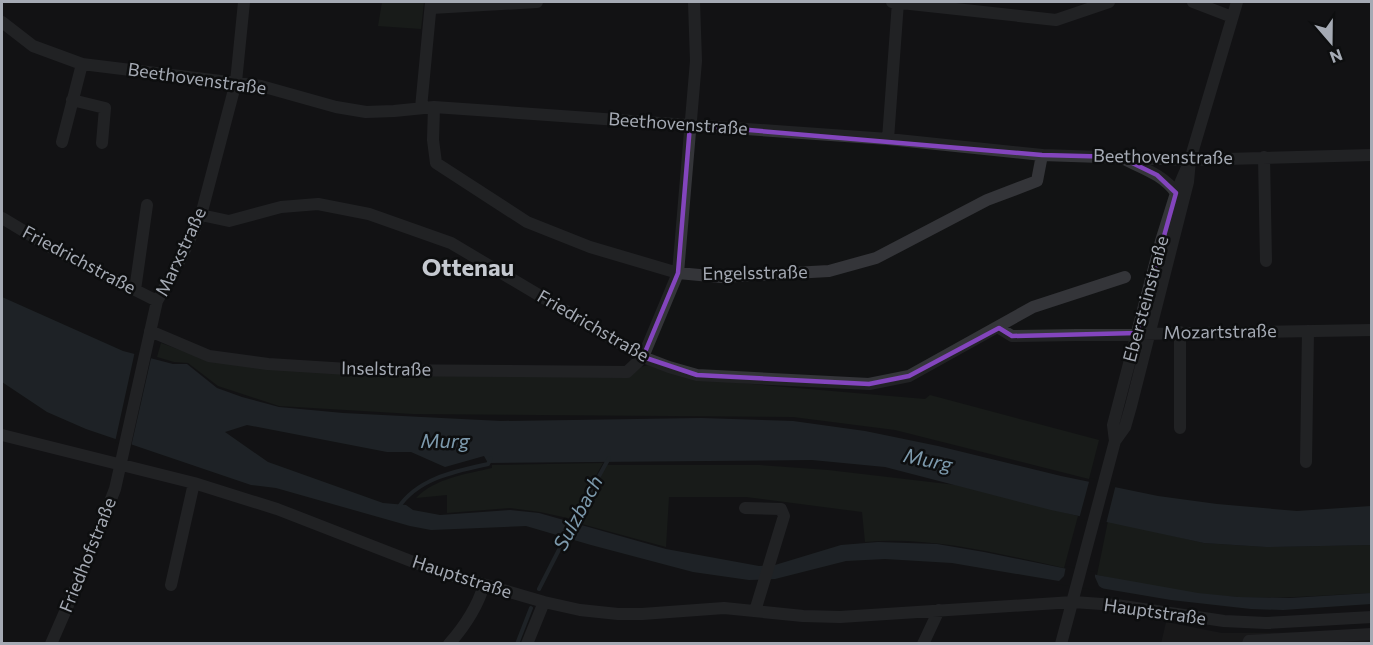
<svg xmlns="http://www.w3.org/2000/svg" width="1373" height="645" viewBox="0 0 1373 645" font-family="Commissioner,sans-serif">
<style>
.built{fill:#1f1f21}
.green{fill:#1f261f}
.water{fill:#2d363c}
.pier{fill:#121314}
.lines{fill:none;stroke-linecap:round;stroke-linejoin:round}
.stream{stroke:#2d363c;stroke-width:4}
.minor{stroke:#343539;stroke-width:12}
.marked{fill:none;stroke:#8345bd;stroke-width:4.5;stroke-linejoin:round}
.labels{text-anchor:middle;stroke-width:5;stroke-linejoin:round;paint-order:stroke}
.street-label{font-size:18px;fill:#a5aab4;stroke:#0d0e0f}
.water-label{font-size:20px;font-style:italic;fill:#7d9aad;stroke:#0d0e0f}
.district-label{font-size:24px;font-weight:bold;fill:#c5c9d0;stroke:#0d0e0f}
</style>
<rect width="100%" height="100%" fill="#121314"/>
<path class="built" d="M 1166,622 L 1222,633 L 1371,632 L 1371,643 L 1161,644 Z"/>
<path class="green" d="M 382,2 L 424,2 L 421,29 L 378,26 Z
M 161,343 L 205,359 L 630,376 L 641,367 L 648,365 L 694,379 L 925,399 L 930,395 L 1099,440 L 1089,479 L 895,430 L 793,417 L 413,414 L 279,406 L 218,386 L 188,363 L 174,362 L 157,357 Z
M 603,463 L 572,519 L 540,512 L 510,508 L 447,513 L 447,495 L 416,498 C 435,478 467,474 492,468 L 492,465 Z
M 607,465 L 759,465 L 828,470 L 956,485 L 1078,516 L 1064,568 C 1000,554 932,536 865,542 L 862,512 L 746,497 L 669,497 L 666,547 L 578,523 L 581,519 L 577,518 Z
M 1108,521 L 1204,543 L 1266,547 L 1371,545 L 1371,593 C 1327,595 1282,599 1238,597 C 1191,595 1143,584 1097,575 Z"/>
<path class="water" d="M 2,297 L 123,351 L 173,364 L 187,364 L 217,388 L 242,397 L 279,407 L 343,413 L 501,421 L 701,418 L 793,421 L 865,431 L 938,446 L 1061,476 L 1158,496 L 1217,504 L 1297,511 L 1371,506 L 1372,545 L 1266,547 L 1204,543 L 1051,510 L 885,467 L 812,460 L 488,463 L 484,456 L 445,467 L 411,452 L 387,452 L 247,425 L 225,432 L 268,462 L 383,503 L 406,505 L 413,510 L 440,515 L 510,510 L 539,513 L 666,549 L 759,566 L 775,565 L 841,545 L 878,542 L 937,544 L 984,552 L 1097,575 L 1198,593 L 1238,597 L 1290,598 L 1371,593 L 1371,604 L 1283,610 L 1251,609 L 1171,600 L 952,563 L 885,559 L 846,561 L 775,579 L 749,580 L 693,572 L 591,545 L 526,526 L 431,530 L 410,526 L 276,488 L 251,485 L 86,429 L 47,412 L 2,382 Z"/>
<path class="pier" d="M 135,351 L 152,354 L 131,447 L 115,442 Z
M 1090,478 L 1116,484 L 1106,524 L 1079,519 Z
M 1066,566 L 1095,572 L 1095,577 L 1099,586 L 1108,592 L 1056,584 L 1064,576 Z"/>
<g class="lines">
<path class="stream" d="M 398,508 C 418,478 456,471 488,464 L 491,458
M 571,527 L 609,458
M 539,589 L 567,534
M 517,644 L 531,608"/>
<path class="minor" d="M 892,2 L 1056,20 L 1109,2
M 1193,2 L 1232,17
M 431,8 L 537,2
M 2,22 L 33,46 L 82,64 L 261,86 L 336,107 L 366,112 L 394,111 L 434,107 L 888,139 L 1042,155 L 1190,160 L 1372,155
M 72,100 L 105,108 L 102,143
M 434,107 L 433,140 L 436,163 L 527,222 L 590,247 L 678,273 L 721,277 L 829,271 L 876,258 L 987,200 L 1037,181 L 1042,155
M 421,108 L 431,2
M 888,139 L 898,2
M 62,142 L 82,64
M 1264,157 L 1266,261
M 1124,159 C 1142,168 1164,175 1176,193
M 201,215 L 229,221 L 281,207 L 318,204 L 369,214 L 451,243 L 643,357 L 669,367 L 697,375 L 869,384 L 909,376 L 1033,307 L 1125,277
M 2,218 L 52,248 L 157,301
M 135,290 L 147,205
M 999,328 L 1012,336 L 1372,330
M 150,331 L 209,356 L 268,364 L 364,370 L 627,372 L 643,357 L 678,273 L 696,61 L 694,2
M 1180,332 L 1180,428
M 2,435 L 194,483 L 277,509 L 434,570 L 544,602 L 580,610 L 618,614 L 642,614 L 724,608 L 803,616 L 840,617 L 1073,602 L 1116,605 L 1224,621 L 1266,623 L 1372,617
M 1115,441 L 1113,425 L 1161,241 L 1176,193 L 1190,160 L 1237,2
M 1306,462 L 1308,331
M 745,508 L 781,509 L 784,516 L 755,611
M 171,585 L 194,483
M 51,644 L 85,566 L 115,489 L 157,301 L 181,258 L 201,215 L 236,82 L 244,2
M 449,644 C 465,626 477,608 484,585
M 527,644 L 544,602
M 923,644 L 939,610
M 1061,644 L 1115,441 L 1125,427 L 1131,406 L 1188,182 L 1190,160
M 1248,644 L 1249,641 L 1372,634"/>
</g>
<path d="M0 0H1373V645H0ZM 690,125 L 1042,155 L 1120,157 L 1157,175 L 1176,193 L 1137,333 L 1012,336 L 999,328 L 909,376 L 869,384 L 697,375 L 643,357 L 678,273 Z" fill="#121314" fill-opacity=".55" fill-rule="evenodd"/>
<path class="marked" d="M 690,125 L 1042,155 L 1120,157 L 1157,175 L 1176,193 L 1137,333 L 1012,336 L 999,328 L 909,376 L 869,384 L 697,375 L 643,357 L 678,273 Z"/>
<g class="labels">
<g class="street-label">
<text transform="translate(197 79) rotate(8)" y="6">Beethovenstraße</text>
<text transform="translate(678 124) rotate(4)" y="6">Beethovenstraße</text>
<text transform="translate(1163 157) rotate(1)" y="6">Beethovenstraße</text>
<text transform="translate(181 252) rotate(-65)" y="6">Marxstraße</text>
<text transform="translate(79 260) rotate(28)" y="6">Friedrichstraße</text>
<text transform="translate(755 273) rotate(-1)" y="6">Engelsstraße</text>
<text transform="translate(1146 299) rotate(-75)" y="6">Ebersteinstraße</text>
<text transform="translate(593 326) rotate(30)" y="6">Friedrichstraße</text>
<text transform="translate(1220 332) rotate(-1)" y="6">Mozartstraße</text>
<text transform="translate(386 369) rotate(1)" y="6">Inselstraße</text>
<text transform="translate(88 555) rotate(-68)" y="6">Friedhofstraße</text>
<text transform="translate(462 577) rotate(18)" y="6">Hauptstraße</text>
<text transform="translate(1155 612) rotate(8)" y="6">Hauptstraße</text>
</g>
<g class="water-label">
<text x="445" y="448">Murg</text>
<text transform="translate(928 460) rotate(12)" y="7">Murg</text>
<text transform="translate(578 513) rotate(-62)" y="7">Sulzbach</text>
</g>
<g class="district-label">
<text x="468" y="276">Ottenau</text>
</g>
</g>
<rect width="1373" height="645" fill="none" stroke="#a5aab4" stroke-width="6"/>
<g transform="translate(1331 42) rotate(160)" stroke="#0d0e0f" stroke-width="4.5" paint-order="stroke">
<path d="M0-4.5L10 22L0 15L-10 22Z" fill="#a5aab4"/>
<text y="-9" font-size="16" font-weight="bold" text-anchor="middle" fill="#a5aab4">N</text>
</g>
</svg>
